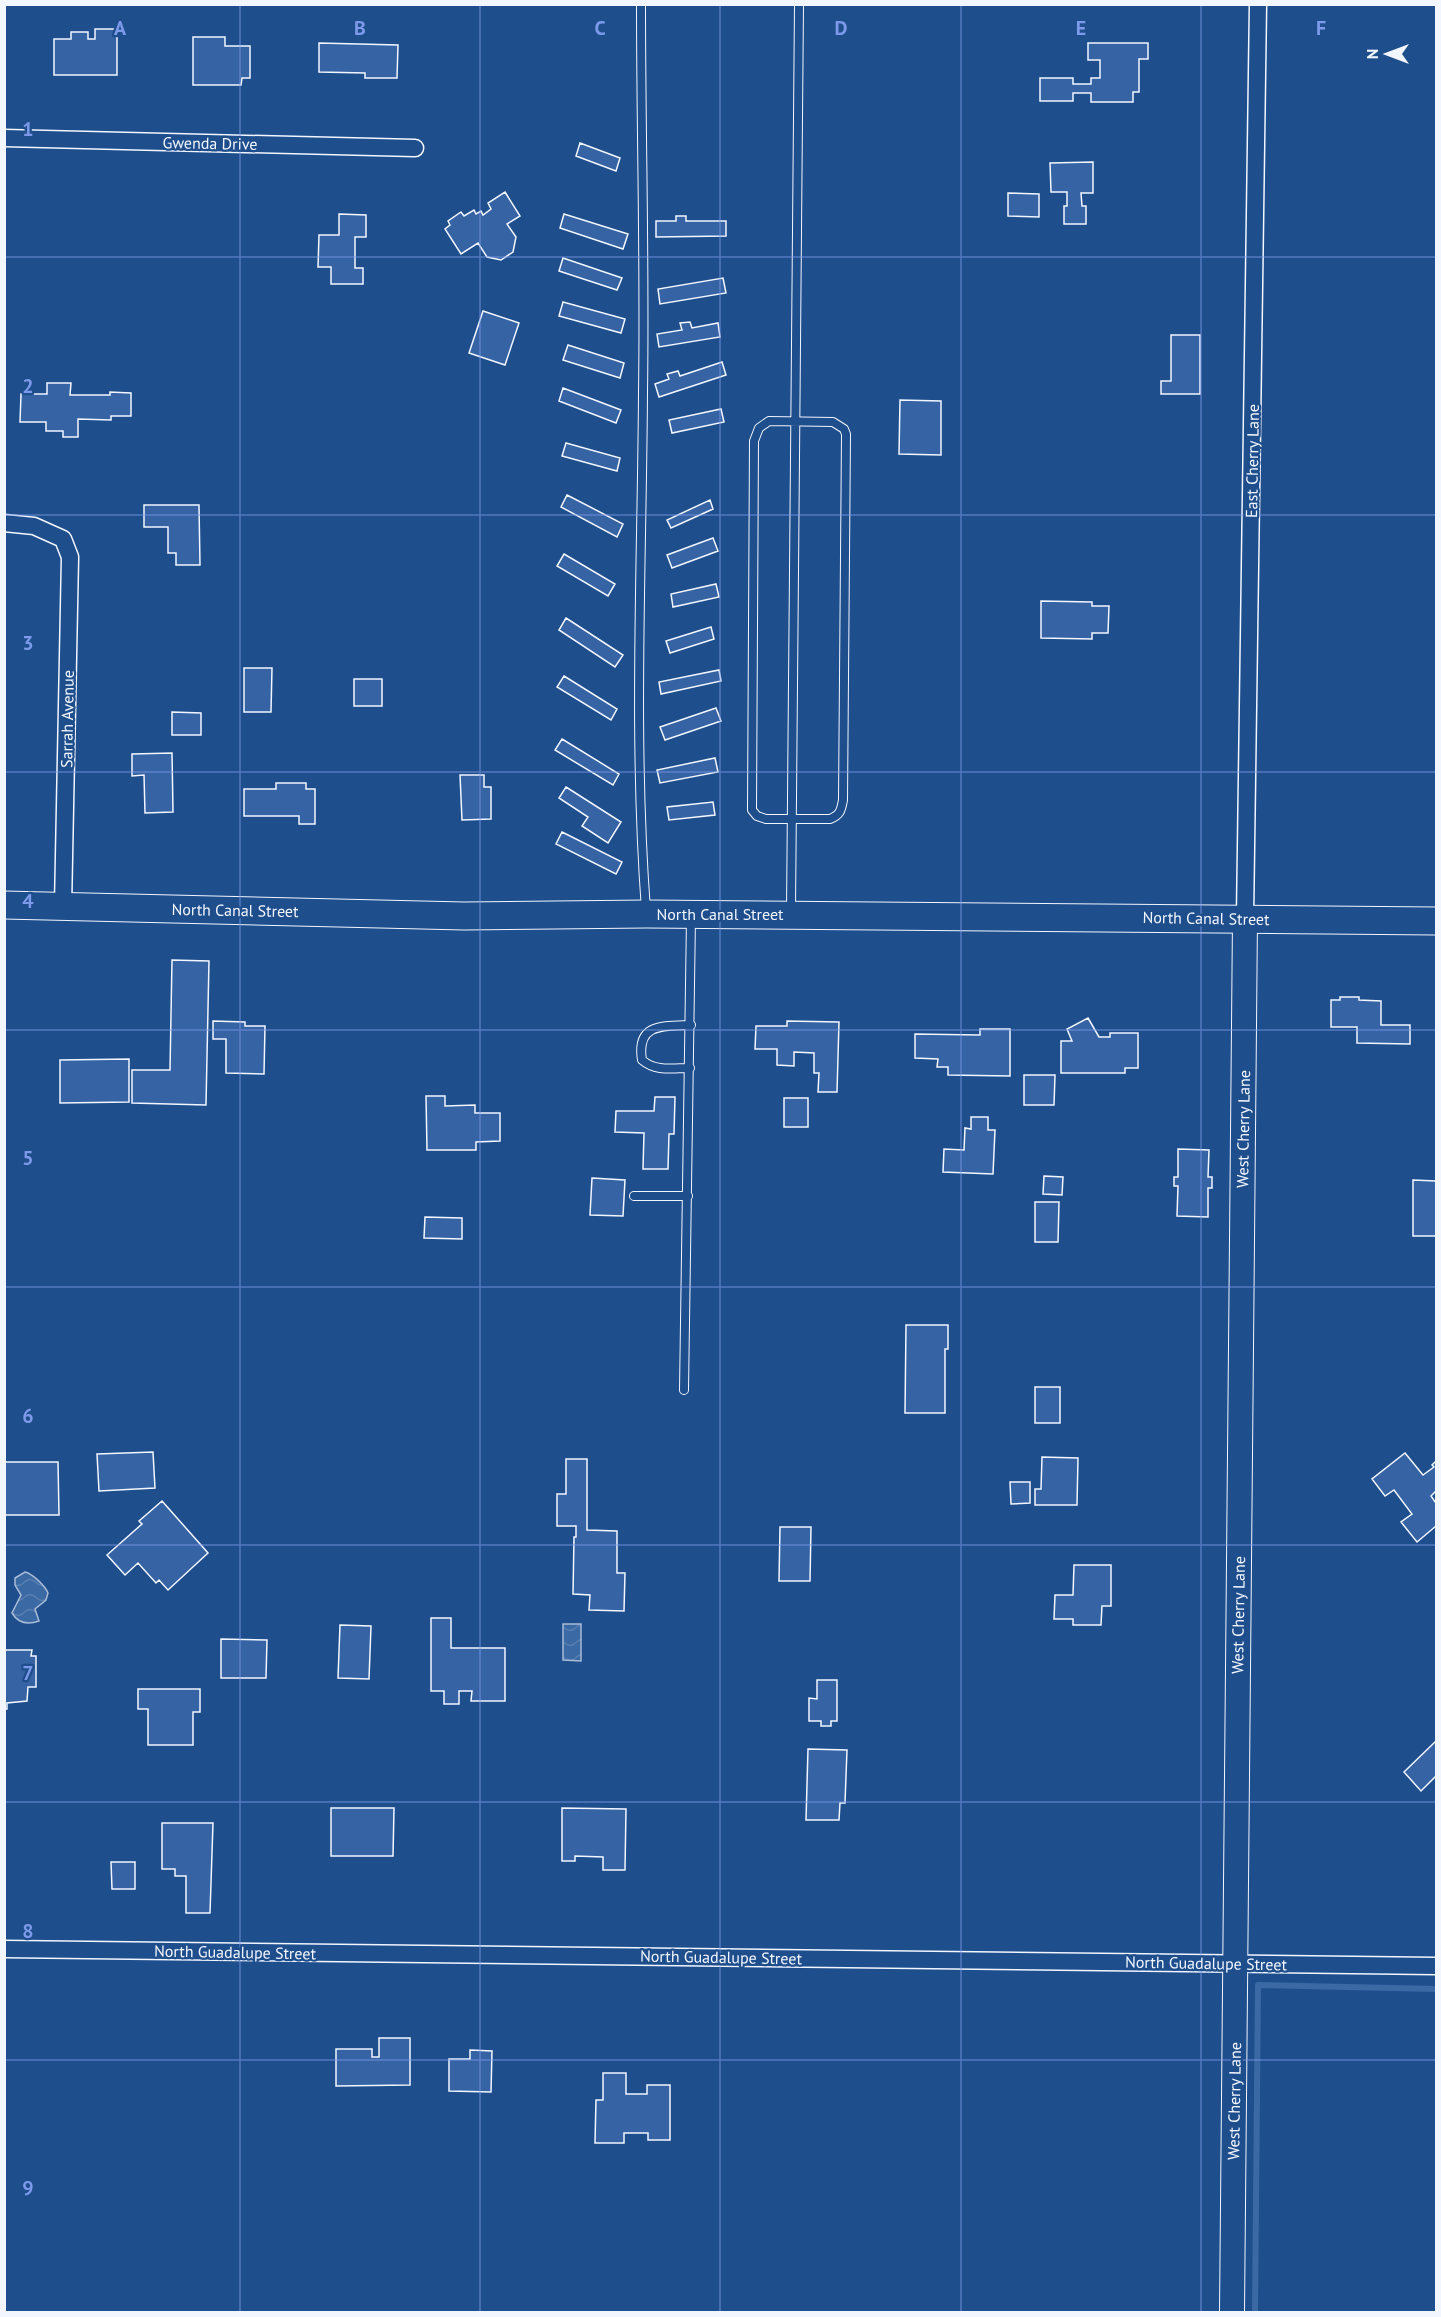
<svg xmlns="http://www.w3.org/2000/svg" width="1441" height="2317" viewBox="0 0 1441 2317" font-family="'PT Sans',sans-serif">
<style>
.water{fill:url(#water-waves);stroke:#a8bbd7;stroke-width:1.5}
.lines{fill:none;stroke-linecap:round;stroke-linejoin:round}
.stream{stroke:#3b69a3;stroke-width:6}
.building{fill:#3563a3;stroke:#f2f6ff;stroke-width:1.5}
.lane-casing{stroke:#f2f6ff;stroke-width:10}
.street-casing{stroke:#f2f6ff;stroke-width:19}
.secondary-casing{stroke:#f2f6ff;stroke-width:26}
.primary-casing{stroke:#f2f6ff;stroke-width:29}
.lane{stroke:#1f4e8c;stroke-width:8}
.street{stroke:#1f4e8c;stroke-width:16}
.secondary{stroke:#1f4e8c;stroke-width:24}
.primary{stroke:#1f4e8c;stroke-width:27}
.grid{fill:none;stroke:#7d9aea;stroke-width:1.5;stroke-opacity:0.55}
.labels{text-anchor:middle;stroke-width:4.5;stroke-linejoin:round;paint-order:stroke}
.street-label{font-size:16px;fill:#f2f6ff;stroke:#1f4e8c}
.grid-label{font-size:20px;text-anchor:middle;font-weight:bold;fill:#7d9aea;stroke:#1f4e8c;stroke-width:4.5;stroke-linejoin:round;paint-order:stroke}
</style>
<defs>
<pattern id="water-waves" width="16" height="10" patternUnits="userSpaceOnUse" patternTransform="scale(1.5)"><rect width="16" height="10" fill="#3b69a3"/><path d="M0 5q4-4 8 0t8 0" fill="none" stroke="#587fb1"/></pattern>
</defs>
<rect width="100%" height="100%" fill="#1f4e8c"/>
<path class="water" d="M 25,1572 C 33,1574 45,1586 48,1593 L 46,1600 L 35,1609 L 39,1621 C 28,1625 18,1623 12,1613 L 21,1595 L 15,1585 L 15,1578 Z
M 563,1624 L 581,1624 L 581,1661 L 563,1660 Z"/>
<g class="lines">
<path class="stream" d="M 1255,2312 L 1258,1985 L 1436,1989"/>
</g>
<path class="building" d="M 95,29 L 117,29 L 117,75 L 54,75 L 54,39 L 71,39 L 71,32 L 88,32 L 88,39 L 95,39 Z
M 193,37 L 225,37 L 225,46 L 250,46 L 250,78 L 242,78 L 241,85 L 193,85 Z
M 319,43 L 398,45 L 397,78 L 365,78 L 365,73 L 319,72 Z
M 1088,43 L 1148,43 L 1148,59 L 1139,59 L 1139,92 L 1133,92 L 1133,102 L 1091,102 L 1091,93 L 1073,93 L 1073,101 L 1040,101 L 1040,78 L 1073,78 L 1073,84 L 1091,84 L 1091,78 L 1100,78 L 1100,60 L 1088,60 Z
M 580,143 L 620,158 L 616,171 L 576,156 Z
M 1093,162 L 1093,193 L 1081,193 L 1082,206 L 1086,206 L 1086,224 L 1064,224 L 1064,206 L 1067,206 L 1067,192 L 1051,192 L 1050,163 Z
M 505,192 L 520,216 L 507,224 L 516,237 L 513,252 L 501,260 L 487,257 L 478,243 L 461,254 L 445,229 L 450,225 L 448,221 L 461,212 L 464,216 L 474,210 L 476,214 L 481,211 L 483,215 L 491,209 L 488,203 Z
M 1008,193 L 1039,194 L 1039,217 L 1008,216 Z
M 339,214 L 366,215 L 366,237 L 355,237 L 355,268 L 363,268 L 363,284 L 331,284 L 331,267 L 318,267 L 319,235 L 339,235 Z
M 564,214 L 628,234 L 623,249 L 560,228 Z
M 676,216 L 686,216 L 686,221 L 726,221 L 726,236 L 656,237 L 656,221 L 676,221 Z
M 563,258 L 622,278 L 617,290 L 559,271 Z
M 723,278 L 726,293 L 660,304 L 658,289 Z
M 563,302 L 625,319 L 621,333 L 559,316 Z
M 483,311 L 519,323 L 505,365 L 469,353 Z
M 690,322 L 692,328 L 718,323 L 720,337 L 659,347 L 657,334 L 682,330 L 680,323 Z
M 1171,335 L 1200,335 L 1200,394 L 1161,394 L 1161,381 L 1171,381 Z
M 568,345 L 624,363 L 620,378 L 563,360 Z
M 722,362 L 726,375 L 659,397 L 655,384 L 669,379 L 667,374 L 678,371 L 680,376 Z
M 47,383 L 71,383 L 70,395 L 110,395 L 110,392 L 131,393 L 131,416 L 111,416 L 111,420 L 78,419 L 78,437 L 63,437 L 63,431 L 46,431 L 46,422 L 20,422 L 21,394 L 47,394 Z
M 563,388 L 621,410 L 616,423 L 559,401 Z
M 900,400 L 941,401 L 941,455 L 899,454 Z
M 721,409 L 724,422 L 672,433 L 669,420 Z
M 566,443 L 620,458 L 617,471 L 562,456 Z
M 567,495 L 623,524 L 617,537 L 561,507 Z
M 710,500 L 713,509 L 671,528 L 667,520 Z
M 144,505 L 199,505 L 200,565 L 176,565 L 176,553 L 168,553 L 168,527 L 144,527 Z
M 713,538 L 718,551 L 672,568 L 667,555 Z
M 564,554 L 615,584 L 608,596 L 557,566 Z
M 716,584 L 719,597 L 673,607 L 671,594 Z
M 1041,601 L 1092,602 L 1092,606 L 1109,606 L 1108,633 L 1092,633 L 1092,639 L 1041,638 Z
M 566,618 L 623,655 L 615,667 L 559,630 Z
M 711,627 L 714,639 L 670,653 L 666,641 Z
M 244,668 L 272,668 L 271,712 L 244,712 Z
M 719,670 L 721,681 L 661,694 L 659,682 Z
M 564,676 L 617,709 L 611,720 L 557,687 Z
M 354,679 L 382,679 L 382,706 L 354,706 Z
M 716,708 L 721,721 L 665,740 L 660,727 Z
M 172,712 L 201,713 L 201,735 L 172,735 Z
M 562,739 L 619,774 L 613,785 L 555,750 Z
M 172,753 L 173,812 L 145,813 L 144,775 L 132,776 L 132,754 Z
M 715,758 L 718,772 L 660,783 L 657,770 Z
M 460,775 L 484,775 L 484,787 L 491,787 L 491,819 L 462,820 Z
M 276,783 L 306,783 L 306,789 L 315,789 L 315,824 L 299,824 L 299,816 L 244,816 L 244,789 L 276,789 Z
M 566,787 L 621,822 L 608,843 L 582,826 L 588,817 L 559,798 Z
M 713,802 L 715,815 L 669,820 L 667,807 Z
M 562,832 L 622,862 L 616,874 L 556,844 Z
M 172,960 L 209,961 L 206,1105 L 132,1103 L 132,1070 L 170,1070 Z
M 1340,997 L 1359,997 L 1359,1000 L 1381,1001 L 1381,1025 L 1410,1025 L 1410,1044 L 1357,1043 L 1357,1027 L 1331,1027 L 1331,1000 L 1340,1000 Z
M 1088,1018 L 1099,1037 L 1110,1037 L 1110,1033 L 1138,1033 L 1138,1068 L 1125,1068 L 1125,1073 L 1061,1073 L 1061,1041 L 1072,1041 L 1067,1029 Z
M 213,1021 L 245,1022 L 245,1026 L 265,1026 L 264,1074 L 226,1073 L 226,1039 L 213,1039 Z
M 787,1021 L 839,1022 L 837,1092 L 818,1092 L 819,1073 L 814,1073 L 814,1053 L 794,1052 L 794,1066 L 777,1065 L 777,1049 L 755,1049 L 756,1026 L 787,1026 Z
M 980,1029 L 1010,1029 L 1010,1076 L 948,1075 L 948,1067 L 937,1067 L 938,1059 L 915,1058 L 915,1034 L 980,1035 Z
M 129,1059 L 129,1102 L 60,1103 L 60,1060 Z
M 1024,1075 L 1055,1075 L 1054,1105 L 1024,1105 Z
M 426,1096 L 445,1096 L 445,1106 L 475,1105 L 475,1113 L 500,1113 L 500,1141 L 476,1142 L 476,1150 L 427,1150 Z
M 655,1097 L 675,1097 L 674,1134 L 669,1134 L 668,1169 L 643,1169 L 644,1133 L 615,1132 L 616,1111 L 654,1111 Z
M 784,1098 L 808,1098 L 808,1127 L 784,1127 Z
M 971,1117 L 988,1117 L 988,1130 L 995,1130 L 993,1174 L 943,1172 L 944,1149 L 964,1150 L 965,1128 L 971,1129 Z
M 1178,1149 L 1209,1150 L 1208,1177 L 1212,1177 L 1212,1188 L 1208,1188 L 1208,1217 L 1177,1216 L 1178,1186 L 1174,1186 L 1174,1177 L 1178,1177 Z
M 1044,1176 L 1063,1177 L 1062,1195 L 1043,1194 Z
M 592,1178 L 625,1180 L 623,1216 L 590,1215 Z
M 1413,1180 L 1436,1181 L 1436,1236 L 1413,1236 Z
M 1035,1202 L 1059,1202 L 1058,1242 L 1035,1242 Z
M 425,1217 L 462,1218 L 462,1239 L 424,1238 Z
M 906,1325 L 948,1325 L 948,1349 L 945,1349 L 945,1413 L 905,1413 Z
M 1035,1387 L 1060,1387 L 1060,1423 L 1035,1423 Z
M 153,1452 L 155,1488 L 99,1491 L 97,1454 Z
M 1405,1453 L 1423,1475 L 1434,1467 L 1432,1465 L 1436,1461 L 1436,1491 L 1431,1496 L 1436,1503 L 1436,1526 L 1417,1542 L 1401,1522 L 1412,1514 L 1394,1490 L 1385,1496 L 1372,1479 Z
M 1042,1457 L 1078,1458 L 1077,1505 L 1035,1505 L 1035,1489 L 1041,1489 Z
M 566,1459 L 587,1459 L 587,1530 L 617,1531 L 617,1573 L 625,1573 L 624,1611 L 589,1610 L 590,1595 L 573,1594 L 574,1537 L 576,1537 L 576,1526 L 557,1526 L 557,1494 L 566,1494 Z
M 4,1462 L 58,1462 L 59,1515 L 4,1515 Z
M 1010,1482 L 1030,1482 L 1030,1503 L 1011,1504 Z
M 162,1501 L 208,1553 L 168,1590 L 159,1580 L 156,1583 L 138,1563 L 125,1575 L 107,1555 L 142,1524 L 139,1521 Z
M 780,1527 L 811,1527 L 810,1581 L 779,1581 Z
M 1074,1565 L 1111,1565 L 1111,1606 L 1102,1606 L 1101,1625 L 1073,1625 L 1073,1619 L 1054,1619 L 1055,1595 L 1073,1595 Z
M 431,1618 L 451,1618 L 451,1648 L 505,1648 L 505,1701 L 471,1701 L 472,1691 L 459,1691 L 459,1704 L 444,1704 L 444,1691 L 431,1691 Z
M 340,1625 L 371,1626 L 369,1679 L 338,1678 Z
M 221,1639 L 267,1640 L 266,1678 L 221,1678 Z
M 5,1650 L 32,1650 L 31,1656 L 36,1656 L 36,1687 L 28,1687 L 27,1701 L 7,1703 L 7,1709 L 4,1709 Z
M 817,1680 L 837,1680 L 837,1721 L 831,1721 L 831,1726 L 821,1726 L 821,1721 L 809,1721 L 809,1698 L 817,1699 Z
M 138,1689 L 200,1689 L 200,1712 L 193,1712 L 193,1745 L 148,1745 L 148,1709 L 138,1709 Z
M 1436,1741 L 1436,1776 L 1421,1791 L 1404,1772 Z
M 808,1749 L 847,1750 L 845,1803 L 840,1803 L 839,1820 L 806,1820 Z
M 331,1808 L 394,1808 L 393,1856 L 331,1856 Z
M 562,1808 L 626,1809 L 625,1870 L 603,1870 L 603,1857 L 575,1856 L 575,1861 L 562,1861 Z
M 162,1823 L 213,1823 L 210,1913 L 186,1913 L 186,1876 L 175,1876 L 175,1869 L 162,1869 Z
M 111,1862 L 135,1862 L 135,1889 L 112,1889 Z
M 379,2038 L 410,2038 L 410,2085 L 336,2086 L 336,2049 L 372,2049 L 372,2057 L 379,2057 Z
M 470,2050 L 492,2051 L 491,2092 L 449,2091 L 449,2059 L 470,2059 Z
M 603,2073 L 626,2073 L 626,2094 L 647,2094 L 647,2085 L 670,2085 L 670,2140 L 648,2140 L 648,2133 L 624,2133 L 624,2143 L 595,2143 L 596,2100 L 603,2100 Z"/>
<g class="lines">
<defs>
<path id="lane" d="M 641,4 C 641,133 645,263 643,392 C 642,565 633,737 646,910
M 769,421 L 833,422 L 844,429 L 846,434 L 843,800 C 841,811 840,815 830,819 L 766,819 L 757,816 L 752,810 L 754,441 L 759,428 Z
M 791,911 L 799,4
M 690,1068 C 673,1068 656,1072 642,1060 C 636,1023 663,1026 691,1025
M 634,1196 L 688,1196
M 684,1390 L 691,917"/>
<path id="street" d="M 4,138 L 415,148
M 4,523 L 34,526 L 63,539 L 70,557 L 63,907
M 1245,918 L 1258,4
M 4,1949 L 1436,1966"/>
<path id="secondary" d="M 1232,2312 L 1245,918"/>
<path id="primary" d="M 4,905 L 464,916 L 646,914 L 1436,921"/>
</defs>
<use href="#lane" class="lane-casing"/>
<use href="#street" class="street-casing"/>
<use href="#secondary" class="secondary-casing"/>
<use href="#primary" class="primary-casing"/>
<use href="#lane" class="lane"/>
<use href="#street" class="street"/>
<use href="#secondary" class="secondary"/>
<use href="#primary" class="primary"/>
</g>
<path class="grid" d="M 240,4 L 240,2312M 480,4 L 480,2312M 720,4 L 720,2312M 961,4 L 961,2312M 1201,4 L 1201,2312M 4,257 L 1436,257M 4,515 L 1436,515M 4,772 L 1436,772M 4,1030 L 1436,1030M 4,1287 L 1436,1287M 4,1545 L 1436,1545M 4,1802 L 1436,1802M 4,2060 L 1436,2060"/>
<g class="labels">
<g class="street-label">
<text transform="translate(210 143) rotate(1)" y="6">Gwenda Drive</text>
<text transform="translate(1252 461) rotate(-89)" y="6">East Cherry Lane</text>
<text transform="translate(67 719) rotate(-89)" y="6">Sarrah Avenue</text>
<text transform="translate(235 910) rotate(1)" y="6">North Canal Street</text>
<text x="720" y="920">North Canal Street</text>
<text transform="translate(1206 918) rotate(1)" y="6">North Canal Street</text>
<text transform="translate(1243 1129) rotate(-89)" y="6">West Cherry Lane</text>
<text transform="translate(1238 1615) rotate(-89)" y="6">West Cherry Lane</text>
<text transform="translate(235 1952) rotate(1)" y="6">North Guadalupe Street</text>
<text transform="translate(721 1957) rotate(1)" y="6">North Guadalupe Street</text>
<text transform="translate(1206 1963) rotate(1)" y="6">North Guadalupe Street</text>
<text transform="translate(1234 2101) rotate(-89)" y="6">West Cherry Lane</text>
</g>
</g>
<g class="grid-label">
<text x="120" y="35">A</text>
<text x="360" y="35">B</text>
<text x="600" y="35">C</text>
<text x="841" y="35">D</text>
<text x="1081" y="35">E</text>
<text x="1321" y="35">F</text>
<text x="28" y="136">1</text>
<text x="28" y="393">2</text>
<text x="28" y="650">3</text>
<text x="28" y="908">4</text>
<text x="28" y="1165">5</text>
<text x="28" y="1423">6</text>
<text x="28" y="1680">7</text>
<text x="28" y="1938">8</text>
<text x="28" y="2195">9</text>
</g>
<rect width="1441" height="2317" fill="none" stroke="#f2f6ff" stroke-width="12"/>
<g transform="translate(1387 54) rotate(270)" stroke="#1f4e8c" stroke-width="4.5" paint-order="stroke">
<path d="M0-4.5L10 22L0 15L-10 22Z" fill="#f2f6ff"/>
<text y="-9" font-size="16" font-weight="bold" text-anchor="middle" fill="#f2f6ff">N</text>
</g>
</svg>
